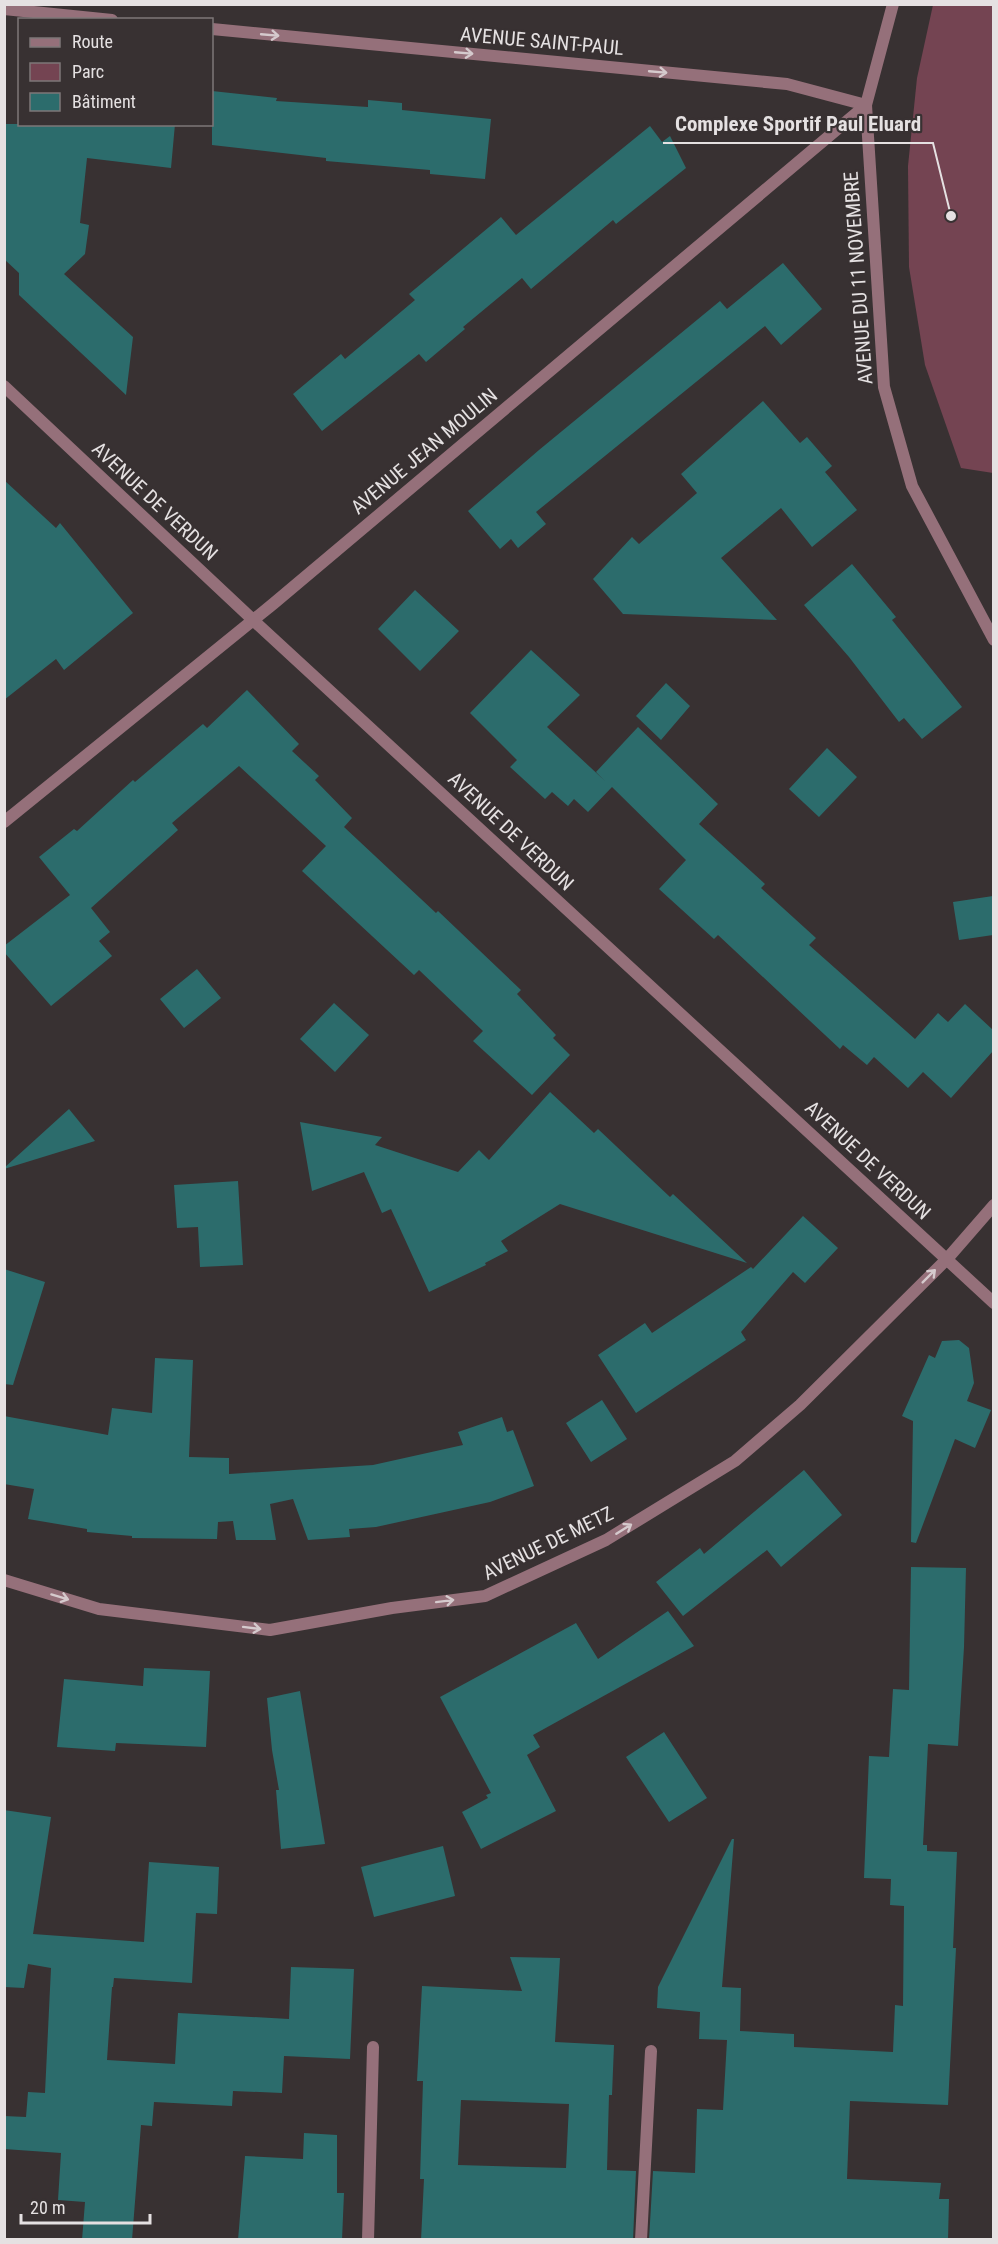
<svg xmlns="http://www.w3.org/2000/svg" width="998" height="2244" viewBox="0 0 998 2244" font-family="'Roboto Condensed',sans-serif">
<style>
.green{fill:#744452}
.building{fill:#2c6c6c;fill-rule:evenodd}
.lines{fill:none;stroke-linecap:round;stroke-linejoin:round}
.service{stroke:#95707a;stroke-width:12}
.minor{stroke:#95707a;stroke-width:12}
.oneway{stroke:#d5cacd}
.labels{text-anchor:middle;stroke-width:4.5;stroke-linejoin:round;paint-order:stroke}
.street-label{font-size:20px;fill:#e5e1e2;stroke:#383132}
.leader{fill:none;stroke:#e5e1e2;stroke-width:2}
.callout-dot{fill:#e5e1e2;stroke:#383132;stroke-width:2}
.callout-label{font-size:21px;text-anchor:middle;font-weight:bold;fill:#e5e1e2;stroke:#383132;stroke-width:4.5;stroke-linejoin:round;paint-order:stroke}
</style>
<rect width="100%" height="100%" fill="#383132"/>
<path class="green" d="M 933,5 L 993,5 L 993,473 L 961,468 L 925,365 L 909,267 L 908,166 L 917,78 Z"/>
<path class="building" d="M 212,91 L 277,98 L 276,101 L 368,107 L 368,100 L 402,103 L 402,110 L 491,119 L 485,179 L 430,174 L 430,170 L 326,161 L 326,158 L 212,145 Z
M 4,124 L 175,124 L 171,168 L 87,158 L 80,223 L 89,225 L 85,254 L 64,274 L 133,337 L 126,395 L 19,295 L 19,273 L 4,259 Z
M 650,126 L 662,142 L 670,136 L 686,168 L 616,224 L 613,220 L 531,289 L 522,278 L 463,327 L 465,329 L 426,362 L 419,354 L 322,431 L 293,394 L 341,354 L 345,359 L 415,300 L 409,294 L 501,217 L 516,235 Z
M 783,263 L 822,309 L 781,345 L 765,326 L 536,512 L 546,524 L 518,548 L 511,539 L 500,549 L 468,511 L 539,450 L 720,301 L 727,309 Z
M 763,401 L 800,443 L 807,437 L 832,466 L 825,472 L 857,510 L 812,547 L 781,508 L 721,558 L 777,620 L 623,614 L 593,579 L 632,537 L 639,544 L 697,493 L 681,474 Z
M 4,480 L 56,528 L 60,523 L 133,613 L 64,670 L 56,659 L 4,700 Z
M 852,564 L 896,617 L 892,620 L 962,707 L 922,739 L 904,718 L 899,722 L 849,657 L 804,605 Z
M 415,590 L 459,631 L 420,671 L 378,629 Z
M 531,650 L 580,695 L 547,727 L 605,781 L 596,772 L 638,727 L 718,804 L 699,824 L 765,884 L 761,888 L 816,938 L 809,945 L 915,1039 L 938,1013 L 948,1022 L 965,1004 L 993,1030 L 993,1051 L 951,1098 L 923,1072 L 908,1088 L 874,1057 L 867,1065 L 843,1045 L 840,1049 L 718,935 L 714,939 L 659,889 L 686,860 L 612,787 L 588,812 L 574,799 L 568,806 L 552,792 L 545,799 L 510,767 L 517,760 L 470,713 Z
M 666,683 L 690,706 L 661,740 L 636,716 Z
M 247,690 L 299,744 L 292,751 L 319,776 L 315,780 L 352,818 L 344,827 L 436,913 L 438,911 L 521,990 L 517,994 L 556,1035 L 553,1038 L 570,1055 L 532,1095 L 473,1041 L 483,1031 L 419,970 L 414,975 L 302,871 L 326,846 L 239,766 L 172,823 L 178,830 L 91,908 L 110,932 L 99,941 L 112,956 L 51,1006 L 4,952 L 4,946 L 70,895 L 39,857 L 74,829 L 77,831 L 133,780 L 135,782 L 203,724 L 207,728 Z
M 827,748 L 857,777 L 819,817 L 789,789 Z
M 993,896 L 993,935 L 959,940 L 953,902 Z
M 197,969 L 221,998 L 184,1028 L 160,999 Z
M 334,1003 L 369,1035 L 335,1072 L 300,1039 Z
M 550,1092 L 594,1133 L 598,1129 L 670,1197 L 673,1194 L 747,1263 L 560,1204 L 501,1241 L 508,1251 L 485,1263 L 486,1265 L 429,1292 L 391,1209 L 382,1213 L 364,1172 L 312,1191 L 300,1122 L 382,1137 L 375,1145 L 458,1172 L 479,1150 L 489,1160 Z
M 69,1109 L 95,1141 L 4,1169 L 4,1168 Z
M 238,1181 L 243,1265 L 200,1267 L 198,1227 L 177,1228 L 174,1185 Z
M 803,1216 L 838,1248 L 805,1283 L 793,1272 L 741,1332 L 746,1340 L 636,1413 L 598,1355 L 645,1323 L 652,1333 L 751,1267 L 753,1269 Z
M 4,1269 L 45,1282 L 13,1385 L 4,1384 Z
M 959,1340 L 969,1348 L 974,1383 L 967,1401 L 991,1410 L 975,1448 L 955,1439 L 916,1543 L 911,1542 L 913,1421 L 902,1416 L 929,1355 L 935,1358 L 942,1341 Z
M 155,1358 L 193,1360 L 189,1457 L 229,1458 L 229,1474 L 373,1465 L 463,1445 L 458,1432 L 502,1417 L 507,1432 L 513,1430 L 534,1486 L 490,1502 L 376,1527 L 349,1529 L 350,1537 L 308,1540 L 293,1499 L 270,1504 L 276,1540 L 236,1540 L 233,1521 L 218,1522 L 217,1539 L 132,1538 L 132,1536 L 87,1532 L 87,1529 L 28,1519 L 34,1489 L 4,1484 L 4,1416 L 108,1435 L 112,1408 L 152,1413 Z
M 602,1400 L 627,1439 L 591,1462 L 566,1423 Z
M 804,1470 L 842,1515 L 781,1567 L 767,1550 L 683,1616 L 656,1582 L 700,1548 L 704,1554 Z
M 911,1567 L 966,1568 L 964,1647 L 958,1746 L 928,1744 L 923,1845 L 927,1845 L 927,1851 L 957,1852 L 953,1948 L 956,1948 L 948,2105 L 850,2101 L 847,2179 L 941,2183 L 939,2199 L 949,2199 L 948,2240 L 649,2240 L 653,2171 L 695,2173 L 697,2109 L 723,2110 L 727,2040 L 699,2039 L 700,2012 L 657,2008 L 658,1987 L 732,1839 L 734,1839 L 722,1987 L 741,1988 L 740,2031 L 794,2034 L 794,2047 L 893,2052 L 895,2005 L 903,2006 L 904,1906 L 890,1905 L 891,1879 L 864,1878 L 869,1756 L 889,1757 L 893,1689 L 909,1690 Z
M 668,1611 L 694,1646 L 533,1735 L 540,1747 L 527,1755 L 556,1811 L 481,1849 L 462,1812 L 488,1798 L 486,1795 L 491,1793 L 440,1697 L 576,1623 L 598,1659 Z
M 144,1668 L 210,1671 L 206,1747 L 116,1743 L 115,1751 L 57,1747 L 64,1679 L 143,1686 Z
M 300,1691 L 325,1844 L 281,1849 L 276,1790 L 279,1790 L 272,1750 L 267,1698 Z
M 664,1732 L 707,1798 L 669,1822 L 626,1757 Z
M 4,1810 L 51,1817 L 33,1934 L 144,1942 L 149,1862 L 219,1867 L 217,1914 L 196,1913 L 192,1983 L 114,1978 L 113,1987 L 112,1987 L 107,2060 L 175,2064 L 178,2013 L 289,2019 L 291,1967 L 354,1969 L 350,2059 L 284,2056 L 282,2093 L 233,2091 L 232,2106 L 154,2102 L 152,2126 L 141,2125 L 132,2240 L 82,2240 L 85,2202 L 58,2200 L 61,2153 L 4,2149 L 4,2116 L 26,2117 L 28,2092 L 45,2093 L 51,1968 L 28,1964 L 24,1988 L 4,1987 Z
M 443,1846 L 455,1896 L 374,1917 L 361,1867 Z
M 510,1957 L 560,1958 L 555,2042 L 614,2045 L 612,2095 L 609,2095 L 607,2170 L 636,2171 L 633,2240 L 421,2240 L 424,2179 L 420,2179 L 423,2081 L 417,2081 L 422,1986 L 522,1991 ZM 461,2100 L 569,2104 L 566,2168 L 458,2165 Z
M 304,2133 L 337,2135 L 337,2193 L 344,2193 L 342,2240 L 238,2240 L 245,2156 L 303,2159 Z"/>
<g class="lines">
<path class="service" d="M 368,2240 L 373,2047
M 641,2240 L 651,2051"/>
<path class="minor" d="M 893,4 L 866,105 L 884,387 L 912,486 L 994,640
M 4,9 L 112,20
M 212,29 L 787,84 L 866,105
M 4,386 L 253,620 L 994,1303
M 4,822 L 273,604 L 866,105
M 4,1580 L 99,1609 L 270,1630 L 392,1608 L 485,1596 L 606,1540 L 735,1461 L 800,1405 L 947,1259 L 994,1205"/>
</g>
<defs><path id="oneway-shaft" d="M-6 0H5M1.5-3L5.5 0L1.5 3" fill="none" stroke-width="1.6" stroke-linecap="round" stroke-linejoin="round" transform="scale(1.5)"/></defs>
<g class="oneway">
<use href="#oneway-shaft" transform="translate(270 35) rotate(5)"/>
<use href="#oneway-shaft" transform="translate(464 53) rotate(5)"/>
<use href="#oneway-shaft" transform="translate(658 72) rotate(5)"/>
<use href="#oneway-shaft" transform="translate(929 1276) rotate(-45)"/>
<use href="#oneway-shaft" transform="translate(624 1529) rotate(-32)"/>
<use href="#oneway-shaft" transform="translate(60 1597) rotate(17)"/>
<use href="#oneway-shaft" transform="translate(445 1601) rotate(-7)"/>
<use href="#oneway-shaft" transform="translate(252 1628) rotate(7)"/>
</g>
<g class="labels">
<g class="street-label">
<text transform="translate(542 41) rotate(5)" y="7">AVENUE SAINT-PAUL</text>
<text transform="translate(858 278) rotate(-94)" y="7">AVENUE DU 11 NOVEMBRE</text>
<text transform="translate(424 451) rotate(-40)" y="7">AVENUE JEAN MOULIN</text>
<text transform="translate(155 501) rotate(43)" y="7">AVENUE DE VERDUN</text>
<text transform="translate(511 831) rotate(43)" y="7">AVENUE DE VERDUN</text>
<text transform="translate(868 1160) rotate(43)" y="7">AVENUE DE VERDUN</text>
<text transform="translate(548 1543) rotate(-26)" y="7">AVENUE DE METZ</text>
</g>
</g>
<path class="leader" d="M951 216L933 143H663"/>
<circle class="callout-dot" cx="951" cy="216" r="6"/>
<g class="callout-label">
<text x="798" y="131">Complexe Sportif Paul Eluard</text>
</g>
<rect width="998" height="2244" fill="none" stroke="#e5e1e2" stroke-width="12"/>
<rect x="18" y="18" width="195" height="108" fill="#383132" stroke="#7d7778" stroke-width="1.5"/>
<rect x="30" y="38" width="30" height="9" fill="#95707a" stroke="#7d7778" stroke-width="1.5"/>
<text x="72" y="48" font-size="18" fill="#e5e1e2">Route</text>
<rect x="30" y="63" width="30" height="18" fill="#744452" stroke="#7d7778" stroke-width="1.5"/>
<text x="72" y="78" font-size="18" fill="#e5e1e2">Parc</text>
<rect x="30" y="93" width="30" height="18" fill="#2c6c6c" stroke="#7d7778" stroke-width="1.5"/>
<text x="72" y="108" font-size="18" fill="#e5e1e2">Bâtiment</text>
<path d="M21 2214v9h129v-9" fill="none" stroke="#e5e1e2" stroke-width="3"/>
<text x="30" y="2214" font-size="18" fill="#e5e1e2" stroke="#383132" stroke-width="4.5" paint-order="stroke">20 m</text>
</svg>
